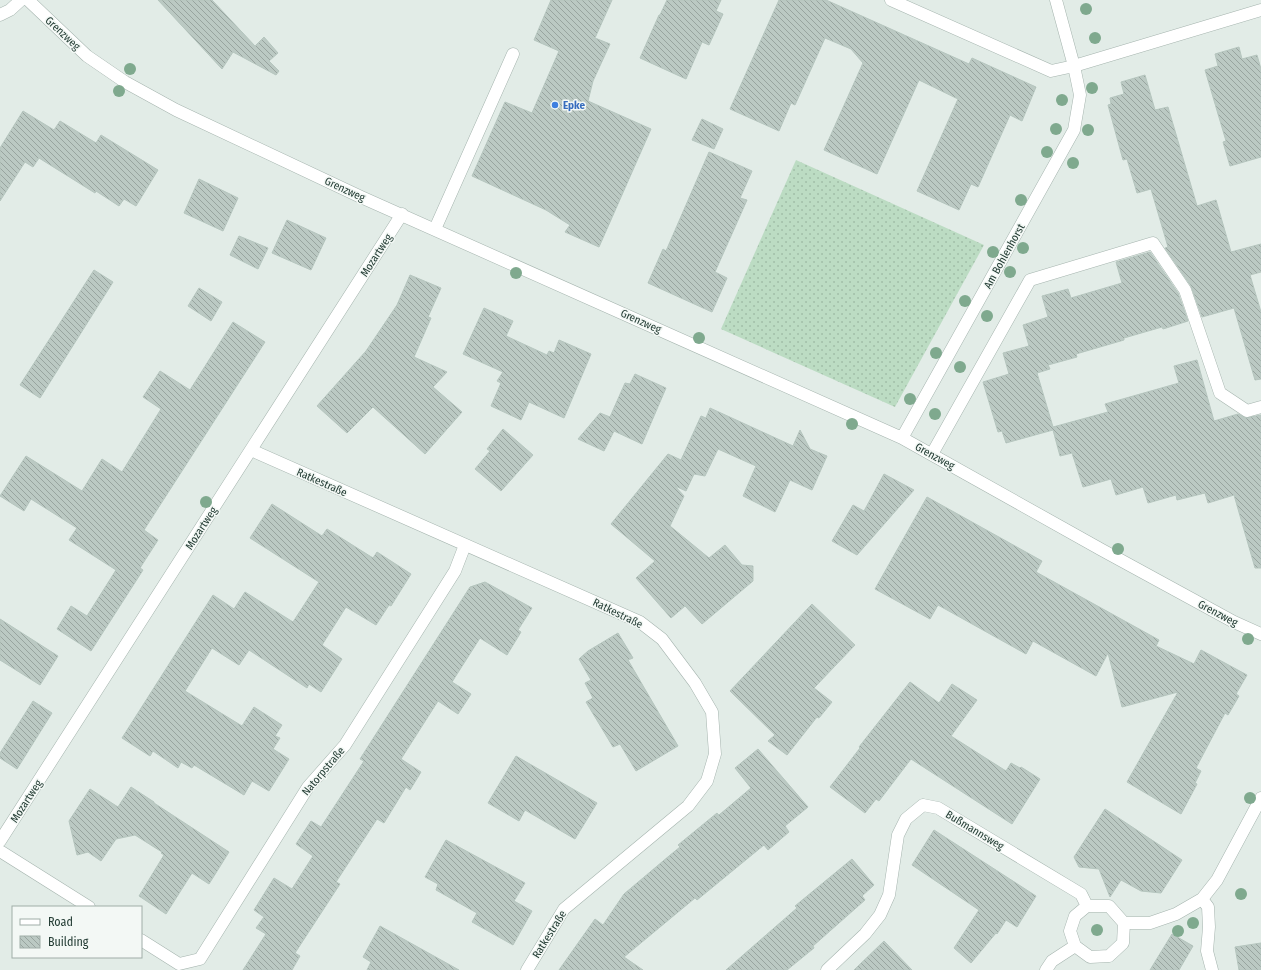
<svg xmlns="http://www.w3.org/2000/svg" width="1261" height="970" viewBox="0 0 1261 970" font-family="'Fira Sans Condensed',sans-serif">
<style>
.grass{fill:url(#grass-dots)}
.building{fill:url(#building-back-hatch);stroke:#b5c5be}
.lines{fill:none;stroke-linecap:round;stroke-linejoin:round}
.lane-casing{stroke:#a5b4ae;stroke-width:13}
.street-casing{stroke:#a5b4ae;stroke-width:13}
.lane{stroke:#fff;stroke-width:12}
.street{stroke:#fff;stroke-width:12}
.tree{fill:#7fa98e}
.shop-dot{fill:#3f7fe0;stroke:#f3f8f5;stroke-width:1.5}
.labels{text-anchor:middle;stroke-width:3;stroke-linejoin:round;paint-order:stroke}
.street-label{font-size:11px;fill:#233c34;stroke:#f3f8f5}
.shop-label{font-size:11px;font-weight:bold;fill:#366cbe;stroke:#f3f8f5;text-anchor:start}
</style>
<defs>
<pattern id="grass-dots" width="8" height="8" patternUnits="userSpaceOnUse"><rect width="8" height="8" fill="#bcdcc3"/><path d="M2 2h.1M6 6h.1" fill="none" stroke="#a1bea8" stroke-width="1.8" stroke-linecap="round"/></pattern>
<pattern id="building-back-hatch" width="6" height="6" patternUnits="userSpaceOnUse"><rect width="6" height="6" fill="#bbc9c3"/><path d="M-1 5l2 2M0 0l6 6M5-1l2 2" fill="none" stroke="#98a49f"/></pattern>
</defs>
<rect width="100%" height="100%" fill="#e2ece7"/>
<path class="grass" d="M 796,160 L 984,245 L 895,407 L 721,329 Z"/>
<path class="building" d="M 158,0 L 212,0 L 255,46 L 264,37 L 278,53 L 269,61 L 279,71 L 276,75 L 233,52 L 222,69 Z
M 551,0 L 612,0 L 595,38 L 610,44 L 593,81 L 588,101 L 651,129 L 599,247 L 565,232 L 570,225 L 546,210 L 472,176 L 505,102 L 532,113 L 559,51 L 534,40 Z
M 667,0 L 721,0 L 716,11 L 723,14 L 709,45 L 702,42 L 686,79 L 640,58 L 659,15 L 660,15 Z
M 779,0 L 826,0 L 969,64 L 972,58 L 1036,87 L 1022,121 L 1010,115 L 978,187 L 971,184 L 959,210 L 917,191 L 958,99 L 919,80 L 877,174 L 824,150 L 863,63 L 851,49 L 825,38 L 795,105 L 791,103 L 779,131 L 730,109 Z
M 1239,47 L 1242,59 L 1257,55 L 1261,69 L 1261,157 L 1230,166 L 1223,142 L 1226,141 L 1205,70 L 1218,66 L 1215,54 Z
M 1145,75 L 1155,110 L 1168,107 L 1197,206 L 1216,200 L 1231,252 L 1261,244 L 1261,272 L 1250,275 L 1261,312 L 1261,379 L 1255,380 L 1234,308 L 1202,317 L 1191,286 L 1165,248 L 1168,247 L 1151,189 L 1137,193 L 1127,159 L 1123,160 L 1108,105 L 1111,104 L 1110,98 L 1124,94 L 1121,82 Z
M 23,111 L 54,130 L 60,121 L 96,143 L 101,135 L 158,170 L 136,206 L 124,199 L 119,206 L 96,191 L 95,193 L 39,158 L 33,167 L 25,162 L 0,201 L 0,148 Z
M 702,119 L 723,129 L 714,149 L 692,140 Z
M 709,152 L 752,171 L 740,198 L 747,200 L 715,272 L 727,278 L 712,312 L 648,283 L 663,249 L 666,251 Z
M 199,179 L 238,198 L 223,231 L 184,213 Z
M 287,220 L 326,238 L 311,270 L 272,253 Z
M 239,236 L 268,248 L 258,269 L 230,255 Z
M 1150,252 L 1178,293 L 1188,321 L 1163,329 L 1162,327 L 1124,338 L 1124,340 L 1076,354 L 1077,357 L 1048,365 L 1050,369 L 1037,373 L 1053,427 L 1108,412 L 1105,404 L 1179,383 L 1174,366 L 1197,360 L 1214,421 L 1238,414 L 1246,418 L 1261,415 L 1261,568 L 1255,568 L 1234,495 L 1208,503 L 1205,493 L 1177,500 L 1176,495 L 1148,503 L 1143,487 L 1116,495 L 1111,479 L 1083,487 L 1072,453 L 1060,456 L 1053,430 L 1006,443 L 1002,431 L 998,432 L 983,382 L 1009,374 L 1003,353 L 1029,346 L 1023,325 L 1048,317 L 1042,296 L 1068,289 L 1071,298 L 1122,283 L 1116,262 Z
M 94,270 L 113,282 L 40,398 L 20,385 Z
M 410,275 L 441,288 L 428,317 L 431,318 L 414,357 L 447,372 L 433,387 L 462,412 L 425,454 L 373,407 L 347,433 L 317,406 L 366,351 L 397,305 Z
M 199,288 L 222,302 L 211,321 L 188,306 Z
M 484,308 L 513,321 L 506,336 L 547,355 L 549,351 L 554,353 L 559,340 L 591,354 L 564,418 L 529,402 L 521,420 L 491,406 L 501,383 L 497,381 L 503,372 L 463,354 Z
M 233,322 L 265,342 L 144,530 L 158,540 L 140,568 L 143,570 L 91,651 L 57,629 L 71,606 L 87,616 L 116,570 L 69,540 L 77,528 L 31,499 L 24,511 L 0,496 L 26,456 L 82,491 L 102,459 L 122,472 L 161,409 L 143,397 L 160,371 L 190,390 Z
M 635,374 L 666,388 L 642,444 L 614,431 L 604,451 L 578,439 L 600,413 L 610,417 L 625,383 L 630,384 Z
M 710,408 L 793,446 L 800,430 L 810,449 L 827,456 L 812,490 L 790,480 L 775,512 L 743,496 L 756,466 L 718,449 L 705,476 L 694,474 L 686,491 L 675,486 L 684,496 L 670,526 L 709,558 L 725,545 L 742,565 L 753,566 L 753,581 L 702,624 L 685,606 L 671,618 L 636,578 L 655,561 L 611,524 L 668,454 L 681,460 L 701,416 L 706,418 Z
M 503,429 L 533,455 L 501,491 L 475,469 L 490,451 L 487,449 Z
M 884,474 L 914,490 L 857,555 L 832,541 L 853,505 L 864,511 Z
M 927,497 L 1042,561 L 1036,572 L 1159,640 L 1156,646 L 1194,664 L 1201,650 L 1247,675 L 1236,694 L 1239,696 L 1228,715 L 1225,713 L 1196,768 L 1201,771 L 1195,783 L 1197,784 L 1181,814 L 1127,782 L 1178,692 L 1122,707 L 1108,653 L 1096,676 L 1033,641 L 1026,654 L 938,605 L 930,619 L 875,589 Z
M 272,504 L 322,536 L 327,529 L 373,558 L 377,552 L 411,574 L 391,606 L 389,605 L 376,625 L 346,607 L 322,645 L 342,659 L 321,692 L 309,684 L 307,688 L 249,650 L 239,665 L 212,648 L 185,691 L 242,726 L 254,707 L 282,725 L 275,736 L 280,738 L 273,749 L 289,759 L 269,791 L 252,781 L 244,795 L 194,765 L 192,768 L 181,762 L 178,768 L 153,751 L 150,756 L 122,738 L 213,595 L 234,609 L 245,592 L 293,622 L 319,582 L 250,538 Z
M 485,582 L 532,608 L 518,630 L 521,632 L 507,655 L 480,638 L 452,682 L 471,694 L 458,714 L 438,701 L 401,759 L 421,772 L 410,790 L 406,787 L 384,823 L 377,819 L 336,882 L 340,884 L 295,953 L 300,956 L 292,970 L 243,970 L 266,934 L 256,928 L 264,917 L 254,910 L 274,878 L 292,889 L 313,856 L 296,844 L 311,821 L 321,827 L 364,761 L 360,759 L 470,587 Z
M 812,604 L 855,645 L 814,688 L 832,702 L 819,718 L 817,717 L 787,755 L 768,741 L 775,735 L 730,691 Z
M 0,619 L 58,656 L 40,685 L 0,660 Z
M 618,633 L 633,658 L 628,660 L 678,746 L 636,771 L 620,744 L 613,747 L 586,702 L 593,698 L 585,683 L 591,680 L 579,659 L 588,651 Z
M 910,682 L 939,703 L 952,684 L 977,700 L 951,736 L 1006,771 L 1011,763 L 1020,768 L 1021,767 L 1040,779 L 1012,824 L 911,759 L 879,801 L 876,799 L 865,813 L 830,787 L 860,748 L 859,747 Z
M 33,701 L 52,713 L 17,769 L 0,758 L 0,753 Z
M 758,749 L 808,807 L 785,826 L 789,832 L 768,850 L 764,845 L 697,900 L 695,898 L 624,957 L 643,970 L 559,970 L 595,919 L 603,925 L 624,894 L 669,856 L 680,847 L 678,845 L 717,813 L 719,815 L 751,788 L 735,768 Z
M 516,756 L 597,803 L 575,839 L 525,810 L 519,821 L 488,803 Z
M 131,787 L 154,802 L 154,803 L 229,852 L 209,884 L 192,873 L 166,914 L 139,896 L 164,855 L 161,853 L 162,852 L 135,835 L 116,839 L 101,861 L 88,852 L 77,855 L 69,821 L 90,789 L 118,807 Z
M 1105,809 L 1182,860 L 1161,893 L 1141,891 L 1121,880 L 1110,897 L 1099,869 L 1079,867 L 1074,857 Z
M 934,830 L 1036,896 L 1017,927 L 1006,920 L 997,934 L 996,933 L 971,963 L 954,948 L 979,910 L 912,865 Z
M 446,840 L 525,883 L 514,901 L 532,911 L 513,945 L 472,922 L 477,913 L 436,890 L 438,884 L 425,877 Z
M 852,859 L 874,885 L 862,896 L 865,900 L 813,946 L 814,948 L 787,970 L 726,970 L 797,908 L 795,906 Z
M 380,926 L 459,970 L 367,970 L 371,962 L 363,957 Z
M 1172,934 L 1193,946 L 1179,970 L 1150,970 Z
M 884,941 L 912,970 L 854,970 Z
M 1261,943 L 1261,970 L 1239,970 L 1235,947 Z"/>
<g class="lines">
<defs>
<path id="lane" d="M 435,229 L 513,54
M 932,454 L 1030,280 L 1153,243 L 1185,290 L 1220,393 L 1247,411 L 1261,407
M 1202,899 L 1208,907 L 1209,927 L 1207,951 L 1212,970"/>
<path id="street" d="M 28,0 L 87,56 L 125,82 L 176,110 L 361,197 L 902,438 L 1102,550 L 1234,622 L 1261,634
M 891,0 L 1051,71 L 1074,66 L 1261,10
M 0,15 L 10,10 L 21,0
M 902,438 L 1074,130 L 1080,95 L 1074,66 L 1056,0
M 251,450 L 640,622 L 662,639 L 695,683 L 712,712 L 715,754 L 707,781 L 688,806 L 564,909 L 527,970
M 0,841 L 402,214
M 0,851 L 89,907
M 1087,906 L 1109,906 L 1124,923 L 1123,943 L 1109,956 L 1090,957 L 1075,946 L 1070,931 L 1075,916 Z
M 1124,923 L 1150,923 L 1176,914 L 1202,899 L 1217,880 L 1261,798
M 141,940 L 179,964 L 200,959 L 308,787 L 345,745 L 455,571 L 465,545
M 827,970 L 865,934 L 880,915 L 889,895 L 898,835 L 906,819 L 923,805 L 938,808 L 1081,894 L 1087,906
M 1046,970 L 1052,961 L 1075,946"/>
</defs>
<use href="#lane" class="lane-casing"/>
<use href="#street" class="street-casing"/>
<use href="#lane" class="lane"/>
<use href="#street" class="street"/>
</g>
<g class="tree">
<circle cx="1086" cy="9" r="6"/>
<circle cx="1095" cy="38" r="6"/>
<circle cx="130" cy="69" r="6"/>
<circle cx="1092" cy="88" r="6"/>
<circle cx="119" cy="91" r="6"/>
<circle cx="1062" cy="100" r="6"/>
<circle cx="1056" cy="129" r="6"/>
<circle cx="1088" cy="130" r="6"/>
<circle cx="1047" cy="152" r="6"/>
<circle cx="1073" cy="163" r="6"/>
<circle cx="1021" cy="200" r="6"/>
<circle cx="1023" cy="248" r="6"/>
<circle cx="993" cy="252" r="6"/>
<circle cx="1010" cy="272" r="6"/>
<circle cx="516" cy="273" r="6"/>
<circle cx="965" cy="301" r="6"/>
<circle cx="987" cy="316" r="6"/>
<circle cx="699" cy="338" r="6"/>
<circle cx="936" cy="353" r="6"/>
<circle cx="960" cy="367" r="6"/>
<circle cx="910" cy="399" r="6"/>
<circle cx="935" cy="414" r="6"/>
<circle cx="852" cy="424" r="6"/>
<circle cx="206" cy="502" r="6"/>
<circle cx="1118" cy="549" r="6"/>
<circle cx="1248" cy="639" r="6"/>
<circle cx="1250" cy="798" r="6"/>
<circle cx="1241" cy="894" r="6"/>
<circle cx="1193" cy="923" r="6"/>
<circle cx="1097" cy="930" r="6"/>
<circle cx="1178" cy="931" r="6"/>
</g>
<circle class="shop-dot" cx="555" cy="105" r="4"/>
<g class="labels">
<g class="street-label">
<text transform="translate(63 33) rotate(43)" y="4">Grenzweg</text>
<text transform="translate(345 189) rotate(25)" y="4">Grenzweg</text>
<text transform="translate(376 255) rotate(-57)" y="4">Mozartweg</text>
<text transform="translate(1004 256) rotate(-61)" y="4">Am Bohlenhorst</text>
<text transform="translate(641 321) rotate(24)" y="4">Grenzweg</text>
<text transform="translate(935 456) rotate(29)" y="4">Grenzweg</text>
<text transform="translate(322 482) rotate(24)" y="4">Ratkestraße</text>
<text transform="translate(201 528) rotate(-57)" y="4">Mozartweg</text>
<text transform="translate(618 613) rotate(26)" y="4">Ratkestraße</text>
<text transform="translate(1218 613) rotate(28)" y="4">Grenzweg</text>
<text transform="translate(323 771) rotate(-50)" y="4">Natorpstraße</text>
<text transform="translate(26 801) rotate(-57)" y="4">Mozartweg</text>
<text transform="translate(975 830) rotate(31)" y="4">Bußmannsweg</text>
<text transform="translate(549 934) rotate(-58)" y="4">Ratkestraße</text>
</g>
<g class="shop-label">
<text x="563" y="109">Epke</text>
</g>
</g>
<rect x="12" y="906" width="130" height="52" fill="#f3f8f5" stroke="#a0ada8"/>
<rect x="20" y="919" width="20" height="6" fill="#ffffff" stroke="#a0ada8"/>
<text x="48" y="926" font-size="12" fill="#233c34">Road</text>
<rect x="20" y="936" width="20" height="12" fill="url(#building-back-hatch)" stroke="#a0ada8"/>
<text x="48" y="946" font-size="12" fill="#233c34">Building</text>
</svg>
